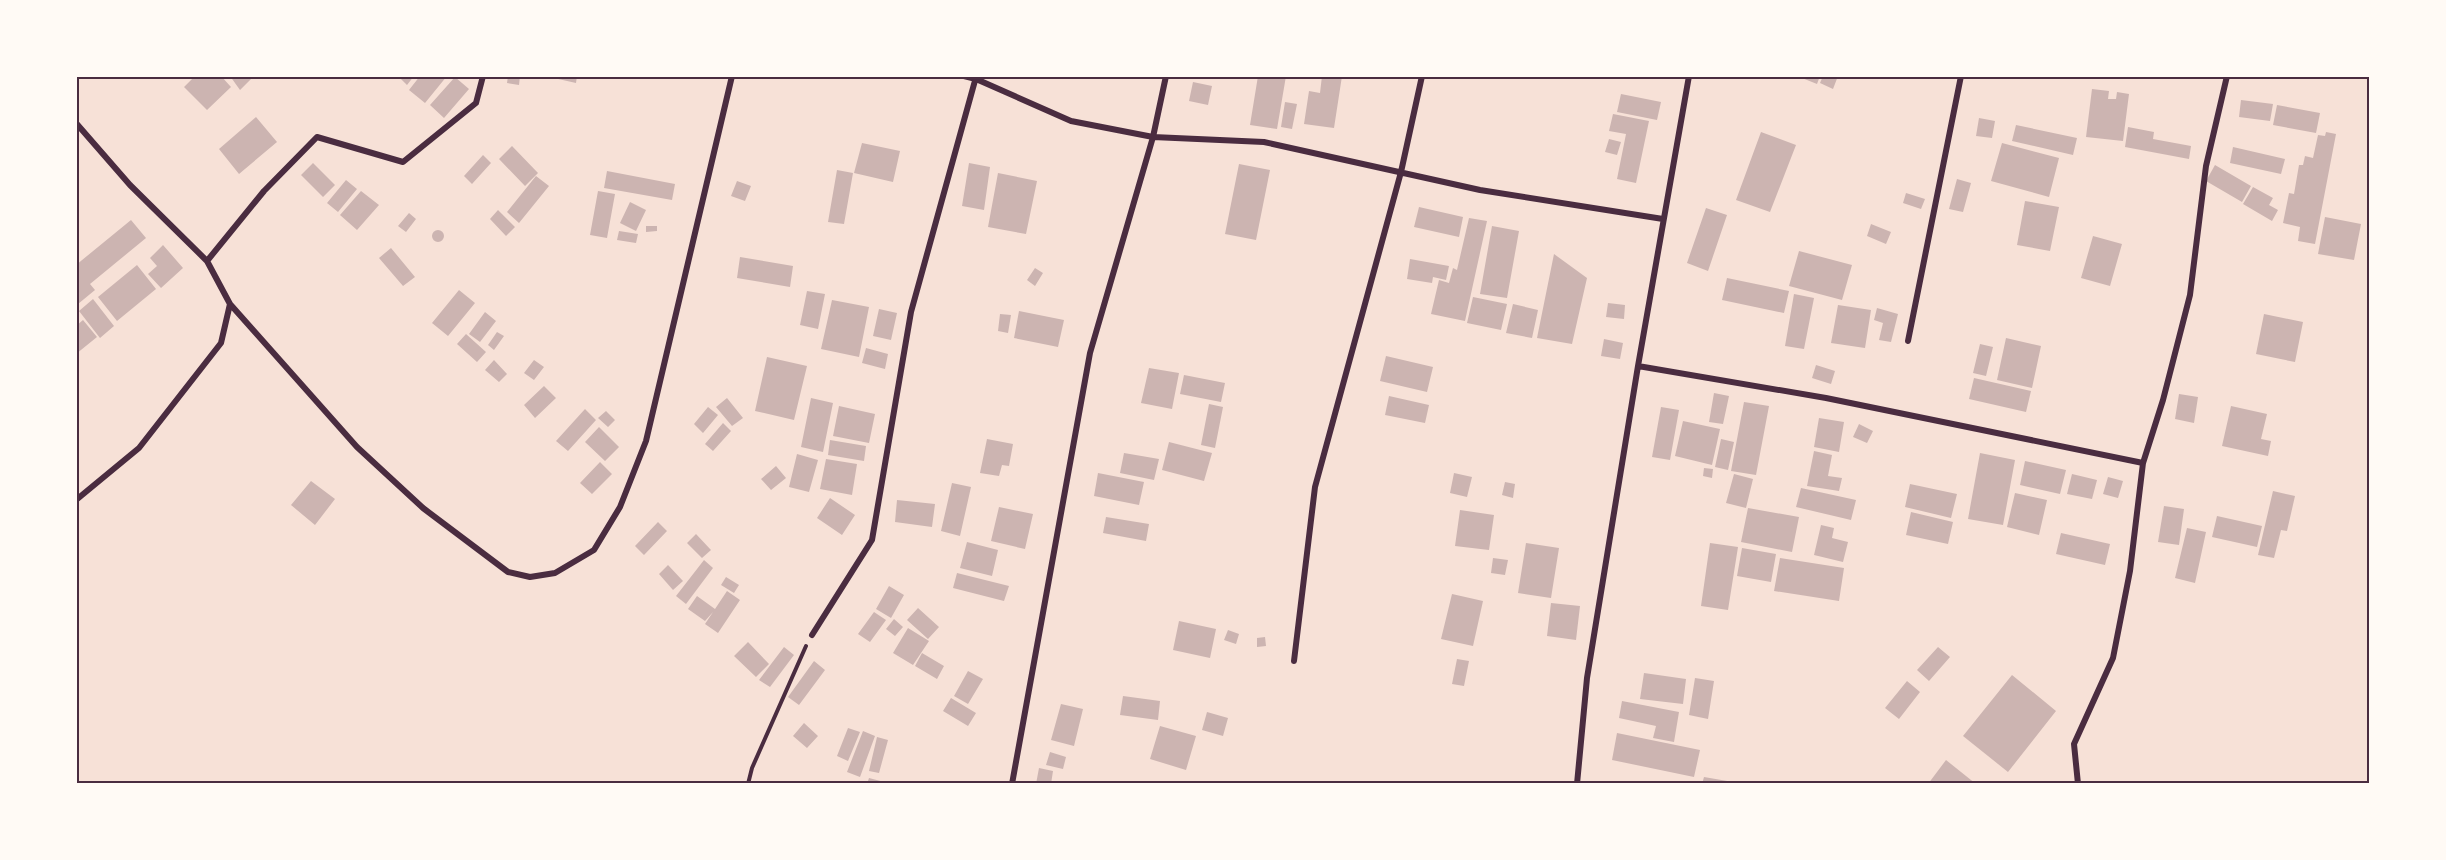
<svg xmlns="http://www.w3.org/2000/svg" width="2446" height="860" viewBox="0 0 2446 860" font-family="Roboto,sans-serif">
<style>
.building{fill:#ccb4b1}
.lines{fill:none;stroke-linecap:round;stroke-linejoin:round}
.path{stroke:#4a2c40;stroke-width:4}
.minor{stroke:#4a2c40;stroke-width:6}
.neatline{fill:none;stroke:#4a2c40;stroke-width:2}
</style>
<rect width="100%" height="100%" fill="#f7e1d7"/>
<path class="building" d="M 195,76 L 221,76 L 231,87 L 207,110 L 184,87 Z
M 230,76 L 254,76 L 240,90 Z
M 398,76 L 414,76 L 407,85 Z
M 420,76 L 447,76 L 425,103 L 409,90 Z
M 508,76 L 520,76 L 519,85 L 507,83 Z
M 545,76 L 577,76 L 576,83 Z
M 1258,76 L 1286,76 L 1277,129 L 1250,125 Z
M 1322,76 L 1342,76 L 1334,128 L 1304,124 L 1309,91 L 1320,93 Z
M 1797,76 L 1820,76 L 1817,84 Z
M 1823,76 L 1838,76 L 1833,89 L 1820,83 Z
M 455,77 L 469,89 L 444,118 L 430,105 Z
M 1193,82 L 1212,86 L 1208,105 L 1189,101 Z
M 2092,89 L 2109,91 L 2108,99 L 2116,99 L 2117,92 L 2129,94 L 2123,141 L 2086,137 Z
M 1621,94 L 1661,102 L 1657,120 L 1617,112 Z
M 2241,100 L 2273,104 L 2270,121 L 2239,117 Z
M 1285,102 L 1297,104 L 1292,129 L 1281,127 Z
M 2277,105 L 2320,113 L 2316,133 L 2273,125 Z
M 1613,114 L 1649,121 L 1636,183 L 1617,179 L 1626,134 L 1609,131 Z
M 256,117 L 277,142 L 239,174 L 219,149 Z
M 1979,118 L 1995,121 L 1992,138 L 1976,136 Z
M 2016,125 L 2077,138 L 2073,155 L 2012,141 Z
M 2128,127 L 2154,132 L 2153,139 L 2191,146 L 2189,159 L 2125,147 Z
M 1761,132 L 1796,145 L 1770,212 L 1736,200 Z
M 2326,132 L 2336,134 L 2315,244 L 2298,241 L 2300,227 L 2283,223 L 2289,193 L 2294,194 L 2299,165 L 2303,165 L 2305,156 L 2313,158 L 2318,135 L 2325,136 Z
M 1609,139 L 1621,142 L 1617,155 L 1605,152 Z
M 862,143 L 900,151 L 893,182 L 854,173 Z
M 2002,143 L 2059,158 L 2049,197 L 1991,181 Z
M 512,146 L 538,173 L 525,186 L 499,159 Z
M 2233,147 L 2285,159 L 2281,174 L 2230,163 Z
M 483,155 L 491,163 L 472,184 L 464,176 Z
M 313,163 L 335,185 L 323,197 L 301,175 Z
M 969,163 L 990,167 L 984,210 L 962,206 Z
M 1239,164 L 1270,170 L 1256,240 L 1225,234 Z
M 2215,165 L 2251,186 L 2242,202 L 2206,181 Z
M 837,170 L 853,173 L 844,224 L 828,222 Z
M 607,171 L 675,184 L 672,200 L 604,188 Z
M 998,173 L 1037,181 L 1026,234 L 988,227 Z
M 536,176 L 549,186 L 519,223 L 507,212 Z
M 1957,179 L 1971,183 L 1963,212 L 1949,209 Z
M 346,180 L 357,189 L 338,212 L 327,203 Z
M 737,181 L 751,186 L 745,201 L 731,196 Z
M 2253,187 L 2273,198 L 2269,205 L 2278,210 L 2272,221 L 2243,204 Z
M 361,191 L 379,205 L 357,230 L 340,215 Z
M 598,191 L 615,194 L 607,238 L 590,235 Z
M 1906,193 L 1925,199 L 1921,209 L 1903,203 Z
M 2025,201 L 2059,207 L 2050,251 L 2017,245 Z
M 630,202 L 646,210 L 636,231 L 620,223 Z
M 1419,207 L 1463,217 L 1459,237 L 1414,227 Z
M 1706,208 L 1727,215 L 1708,271 L 1687,263 Z
M 498,210 L 515,227 L 506,236 L 490,219 Z
M 409,213 L 416,219 L 406,232 L 398,226 Z
M 2325,217 L 2361,224 L 2354,260 L 2318,254 Z
M 1469,218 L 1487,221 L 1465,321 L 1431,314 L 1439,280 L 1449,283 L 1453,268 L 1457,270 Z
M 131,220 L 146,238 L 90,284 L 95,290 L 78,304 L 76,265 Z
M 1871,224 L 1891,232 L 1886,244 L 1867,236 Z
M 646,226 L 657,226 L 657,231 L 646,232 Z
M 1492,226 L 1519,231 L 1507,298 L 1480,294 Z
M432 236a6 6 0 1 1 12 0a6 6 0 1 1-12 0Z
M 619,231 L 638,234 L 636,243 L 617,240 Z
M 2093,236 L 2122,244 L 2110,286 L 2081,278 Z
M 163,245 L 183,268 L 161,288 L 148,274 L 157,266 L 150,258 Z
M 391,248 L 415,277 L 403,286 L 379,258 Z
M 1799,251 L 1852,265 L 1842,300 L 1789,286 Z
M 1554,254 L 1587,278 L 1572,344 L 1537,338 Z
M 740,257 L 793,266 L 790,287 L 737,278 Z
M 1410,259 L 1449,266 L 1446,280 L 1433,277 L 1432,283 L 1407,279 Z
M 137,265 L 156,289 L 117,321 L 98,297 Z
M 1035,268 L 1043,273 L 1035,286 L 1027,280 Z
M 1727,278 L 1789,291 L 1784,313 L 1722,300 Z
M 459,290 L 475,303 L 448,336 L 432,323 Z
M 807,291 L 825,294 L 818,329 L 800,325 Z
M 1794,294 L 1814,298 L 1804,349 L 1785,346 Z
M 1473,297 L 1507,304 L 1501,330 L 1467,323 Z
M 93,299 L 114,326 L 100,338 L 79,311 Z
M 832,300 L 869,307 L 859,357 L 821,349 Z
M 1608,303 L 1625,305 L 1624,319 L 1606,317 Z
M 1513,304 L 1538,310 L 1532,338 L 1506,333 Z
M 1838,305 L 1871,310 L 1865,348 L 1831,343 Z
M 1877,308 L 1898,314 L 1891,342 L 1879,340 L 1883,323 L 1874,320 Z
M 879,309 L 897,313 L 891,340 L 873,336 Z
M 1019,311 L 1064,320 L 1058,347 L 1014,338 Z
M 485,312 L 496,321 L 480,342 L 469,334 Z
M 1000,314 L 1011,315 L 1008,333 L 998,331 Z
M 2264,314 L 2303,322 L 2295,362 L 2256,354 Z
M 83,320 L 97,337 L 76,354 L 76,326 Z
M 497,332 L 504,336 L 494,350 L 488,345 Z
M 466,334 L 486,352 L 477,362 L 457,344 Z
M 2006,338 L 2041,346 L 2032,388 L 1997,380 Z
M 1604,339 L 1623,343 L 1620,359 L 1601,356 Z
M 1980,344 L 1993,347 L 1986,376 L 1973,373 Z
M 866,348 L 888,354 L 885,369 L 862,363 Z
M 1386,356 L 1433,367 L 1427,392 L 1380,381 Z
M 767,357 L 807,366 L 794,420 L 755,411 Z
M 494,360 L 507,374 L 499,382 L 485,370 Z
M 534,360 L 544,367 L 534,380 L 524,373 Z
M 1816,365 L 1835,371 L 1831,384 L 1812,378 Z
M 1149,368 L 1179,373 L 1172,409 L 1141,403 Z
M 1184,375 L 1225,383 L 1221,402 L 1180,394 Z
M 1974,378 L 2031,391 L 2026,412 L 1969,399 Z
M 544,386 L 556,398 L 535,418 L 524,405 Z
M 1714,393 L 1729,396 L 1723,424 L 1709,422 Z
M 2179,394 L 2198,397 L 2194,423 L 2175,419 Z
M 1389,396 L 1429,405 L 1425,423 L 1385,415 Z
M 727,398 L 743,418 L 732,426 L 716,407 Z
M 811,398 L 833,403 L 823,452 L 801,447 Z
M 1744,402 L 1769,406 L 1756,475 L 1731,471 Z
M 1209,404 L 1223,407 L 1215,448 L 1201,445 Z
M 839,406 L 875,414 L 869,443 L 833,436 Z
M 2231,406 L 2267,414 L 2261,439 L 2271,441 L 2268,456 L 2222,446 Z
M 708,407 L 718,415 L 703,433 L 694,424 Z
M 1661,407 L 1679,410 L 1670,460 L 1652,457 Z
M 585,409 L 596,420 L 568,451 L 556,441 Z
M 606,411 L 615,420 L 608,427 L 598,418 Z
M 1819,418 L 1844,422 L 1839,452 L 1814,447 Z
M 1683,421 L 1720,429 L 1712,465 L 1675,456 Z
M 723,423 L 731,431 L 713,451 L 705,444 Z
M 1859,424 L 1873,431 L 1867,443 L 1853,437 Z
M 599,427 L 619,447 L 605,461 L 585,442 Z
M 987,439 L 1013,444 L 1009,466 L 1002,465 L 999,476 L 980,473 Z
M 1721,439 L 1734,442 L 1728,470 L 1715,467 Z
M 830,440 L 866,446 L 864,461 L 828,455 Z
M 1169,442 L 1212,453 L 1204,481 L 1162,470 Z
M 1814,451 L 1832,455 L 1828,476 L 1842,478 L 1839,491 L 1807,486 Z
M 1124,453 L 1159,459 L 1154,480 L 1120,473 Z
M 1980,453 L 2015,460 L 2003,525 L 1968,519 Z
M 797,454 L 818,460 L 809,492 L 789,487 Z
M 826,459 L 857,464 L 852,495 L 820,489 Z
M 2025,461 L 2066,470 L 2060,494 L 2020,485 Z
M 600,462 L 612,474 L 592,494 L 580,483 Z
M 776,466 L 786,478 L 771,490 L 761,479 Z
M 1704,468 L 1713,469 L 1712,478 L 1703,476 Z
M 1098,473 L 1144,482 L 1139,505 L 1094,496 Z
M 1454,473 L 1472,477 L 1467,497 L 1450,493 Z
M 1734,474 L 1753,479 L 1746,508 L 1726,503 Z
M 2072,474 L 2097,480 L 2092,499 L 2067,494 Z
M 2108,477 L 2123,481 L 2118,498 L 2103,494 Z
M 311,481 L 335,499 L 315,525 L 291,505 Z
M 1505,482 L 1515,484 L 1513,498 L 1502,495 Z
M 952,483 L 971,487 L 960,536 L 941,531 Z
M 1910,484 L 1957,494 L 1951,518 L 1905,507 Z
M 1801,488 L 1856,500 L 1851,520 L 1796,507 Z
M 2273,491 L 2295,496 L 2287,531 L 2281,530 L 2274,558 L 2258,555 Z
M 2015,493 L 2047,500 L 2039,535 L 2007,527 Z
M 830,498 L 855,515 L 842,535 L 817,518 Z
M 897,500 L 935,504 L 932,527 L 895,522 Z
M 2164,506 L 2184,509 L 2179,545 L 2158,542 Z
M 999,507 L 1033,514 L 1025,549 L 991,541 Z
M 1748,508 L 1799,517 L 1792,552 L 1741,542 Z
M 1460,510 L 1494,515 L 1489,550 L 1455,546 Z
M 1911,512 L 1953,522 L 1948,544 L 1906,535 Z
M 2217,516 L 2262,526 L 2257,547 L 2212,537 Z
M 1106,517 L 1149,524 L 1146,541 L 1103,533 Z
M 658,522 L 667,531 L 644,555 L 635,546 Z
M 1821,525 L 1834,528 L 1832,538 L 1848,542 L 1843,562 L 1814,555 Z
M 2187,528 L 2206,532 L 2195,583 L 2175,578 Z
M 2061,533 L 2110,544 L 2105,565 L 2056,554 Z
M 696,534 L 711,550 L 702,558 L 687,543 Z
M 967,542 L 998,550 L 992,576 L 960,568 Z
M 1526,543 L 1559,548 L 1551,598 L 1518,593 Z
M 1710,543 L 1738,547 L 1728,610 L 1701,606 Z
M 1742,548 L 1776,554 L 1771,582 L 1737,576 Z
M 1493,558 L 1508,560 L 1505,575 L 1491,573 Z
M 1780,558 L 1844,568 L 1839,601 L 1774,591 Z
M 704,560 L 713,568 L 686,604 L 676,596 Z
M 668,565 L 683,581 L 673,590 L 659,574 Z
M 957,573 L 1009,586 L 1004,601 L 953,588 Z
M 726,577 L 739,585 L 734,593 L 721,585 Z
M 889,586 L 904,595 L 891,618 L 876,609 Z
M 727,591 L 740,600 L 718,633 L 705,624 L 713,612 L 705,621 L 688,609 L 697,596 L 715,609 Z
M 1452,594 L 1483,601 L 1473,646 L 1441,639 Z
M 1551,603 L 1580,606 L 1576,640 L 1547,636 Z
M 918,608 L 939,627 L 928,639 L 907,620 Z
M 874,612 L 886,620 L 870,642 L 858,634 Z
M 894,619 L 903,627 L 895,636 L 886,629 Z
M 1179,621 L 1216,629 L 1210,658 L 1173,650 Z
M 908,628 L 929,641 L 913,665 L 893,653 Z
M 1228,630 L 1239,634 L 1236,644 L 1224,640 Z
M 1265,637 L 1266,646 L 1257,647 L 1257,638 Z
M 748,642 L 769,664 L 756,677 L 734,656 Z
M 784,647 L 794,655 L 770,687 L 759,680 Z
M 1938,647 L 1950,657 L 1929,681 L 1917,670 Z
M 922,653 L 944,666 L 937,679 L 915,666 Z
M 1457,659 L 1469,661 L 1464,686 L 1452,684 Z
M 814,661 L 825,670 L 799,705 L 788,697 Z
M 968,671 L 983,679 L 968,704 L 954,696 Z
M 1644,673 L 1686,679 L 1683,704 L 1640,699 Z
M 2012,675 L 2056,711 L 2008,772 L 1963,736 Z
M 1695,678 L 1714,681 L 1708,719 L 1689,715 Z
M 1907,681 L 1920,692 L 1899,719 L 1885,708 Z
M 1123,696 L 1160,701 L 1158,720 L 1120,715 Z
M 951,698 L 976,713 L 968,726 L 943,711 Z
M 1622,701 L 1679,712 L 1674,742 L 1653,738 L 1656,726 L 1619,718 Z
M 1061,704 L 1083,709 L 1074,746 L 1051,740 Z
M 1207,712 L 1228,718 L 1223,736 L 1202,730 Z
M 804,723 L 818,736 L 807,748 L 793,736 Z
M 1160,726 L 1196,736 L 1186,770 L 1150,759 Z
M 848,728 L 860,732 L 848,761 L 837,756 Z
M 863,731 L 875,736 L 860,777 L 847,772 Z
M 1617,733 L 1700,750 L 1694,777 L 1612,760 Z
M 877,737 L 888,740 L 879,773 L 869,771 Z
M 1050,752 L 1066,757 L 1063,769 L 1046,765 Z
M 1946,760 L 1976,784 L 1928,784 Z
M 1039,768 L 1053,771 L 1051,784 L 1036,784 Z
M 1704,777 L 1733,782 L 1733,784 L 1702,784 Z
M 869,778 L 888,783 L 887,784 L 867,784 Z"/>
<g class="lines">
<path class="path" d="M 748,784 L 752,768 L 806,646"/>
<path class="minor" d="M 964,76 L 976,79 L 1071,121 L 1153,137 L 1264,142 L 1480,190 L 1663,219
M 76,123 L 130,185 L 207,261
M 230,304 L 357,447 L 423,508 L 508,572 L 530,577 L 555,573 L 594,550 L 620,507 L 646,441 L 732,76
M 1908,341 L 1961,76
M 1638,366 L 1826,398 L 2143,463
M 76,500 L 139,448 L 221,343 L 230,304 L 207,261 L 264,191 L 317,137 L 403,162 L 476,103 L 483,76
M 812,635 L 872,540 L 911,312 L 976,77
M 1294,661 L 1315,487 L 1401,172 L 1422,76
M 1012,784 L 1090,353 L 1153,137 L 1166,76
M 1577,784 L 1587,678 L 1638,366 L 1689,76
M 2078,784 L 2074,744 L 2113,658 L 2130,571 L 2143,463 L 2163,400 L 2190,295 L 2206,166 L 2227,76"/>
</g>
<rect width="2446" height="860" fill="none" stroke="#fffaf5" stroke-width="156"/>
<rect x="78" y="78" width="2290" height="704" class="neatline"/>
</svg>
